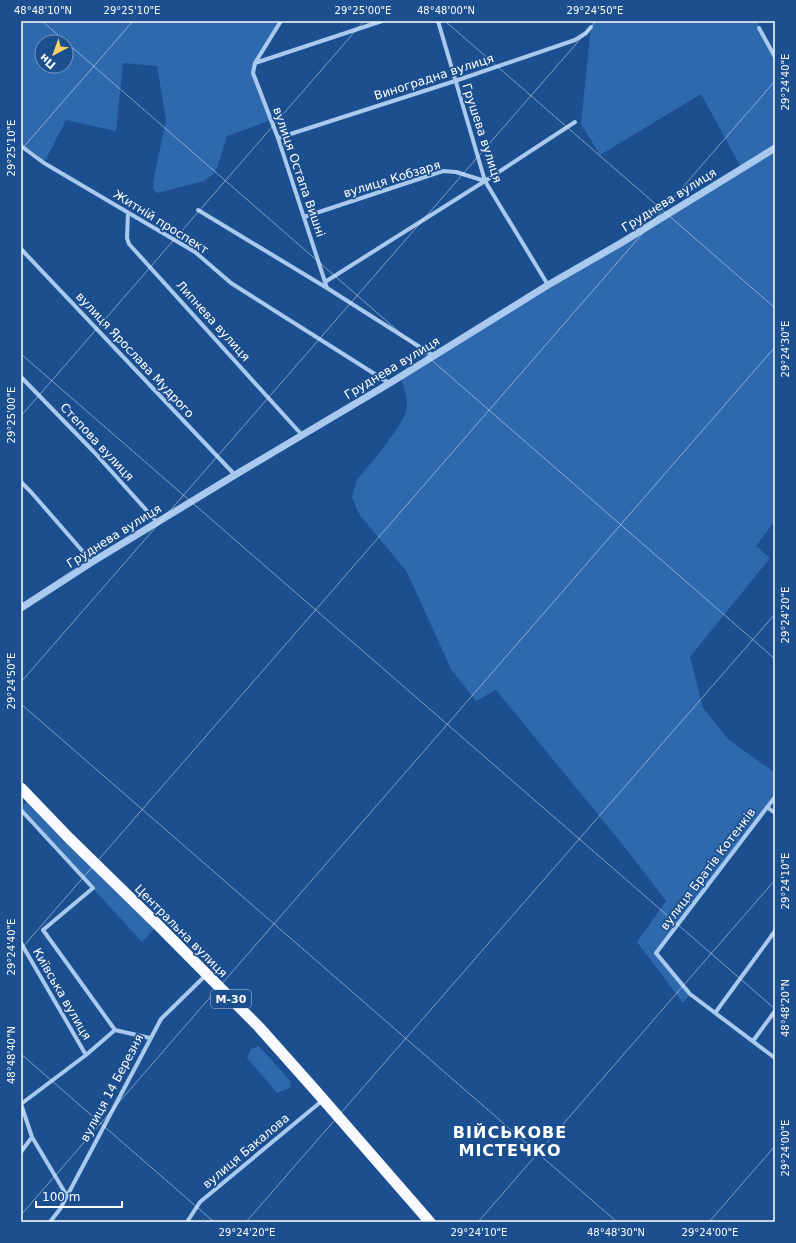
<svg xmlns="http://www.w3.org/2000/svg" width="796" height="1243" viewBox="0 0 796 1243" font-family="'DejaVu Sans',sans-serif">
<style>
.green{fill:#2e69ad;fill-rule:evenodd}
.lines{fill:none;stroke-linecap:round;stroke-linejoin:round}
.minor{stroke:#a9c9ee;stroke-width:4}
.tertiary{stroke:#a9c9ee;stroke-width:7}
.trunk{stroke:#f8faff;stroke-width:11}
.ticks{fill:none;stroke:#fff;stroke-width:1;stroke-opacity:0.45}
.labels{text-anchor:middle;stroke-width:3.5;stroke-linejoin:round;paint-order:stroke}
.shield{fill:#1b4f8f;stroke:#bbcadd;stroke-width:1}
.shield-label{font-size:11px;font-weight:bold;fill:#fff}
.street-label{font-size:12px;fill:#fff;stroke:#1b4f8f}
.district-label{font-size:16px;font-weight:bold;letter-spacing:1px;fill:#fff;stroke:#1b4f8f}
.neatline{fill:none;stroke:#fff;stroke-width:1.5}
.ticks-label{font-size:10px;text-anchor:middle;fill:#fff}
</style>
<rect width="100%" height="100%" fill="#1b4f8f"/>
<path class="green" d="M 21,21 L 275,21 L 278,27 L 253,67 L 271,120 L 227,136 L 216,171 L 212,175 L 204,181 L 157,193 L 153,189 L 153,182 L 166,120 L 157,66 L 123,63 L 116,131 L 66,120 L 44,163 L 21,146 ZM 42,42 L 66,42 L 66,66 L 42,66 Z
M 594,21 L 758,21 L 759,28 L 775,57 L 775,521 L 756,546 L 770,558 L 690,657 L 703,708 L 728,739 L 775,773 L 775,797 L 656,952 L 690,994 L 683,1003 L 637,942 L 666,901 L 627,850 L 496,690 L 476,701 L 451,669 L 407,572 L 359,514 L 352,497 L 354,489 L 357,480 C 369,465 404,425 407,408 C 408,398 403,386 401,377 L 742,169 L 701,94 L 600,155 L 581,124 L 591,27 Z
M 31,798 L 158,925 L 142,942 L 21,810 L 21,807 Z
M 259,1046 L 291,1082 L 290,1088 L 277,1093 L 247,1058 L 251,1049 Z"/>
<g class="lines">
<path class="minor" d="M 281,21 L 255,63 L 253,73 L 278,138 L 327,288
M 438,21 L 485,181 L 548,285
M 759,28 L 775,57
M 255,63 L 382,21
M 278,138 L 455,81 L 575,40 L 586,33 L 591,27
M 21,146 L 44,163 L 195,252 L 231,283 L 389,383
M 198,210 L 327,288 L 434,356
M 128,213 L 127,238 L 129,244 L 302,435
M 304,217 L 443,171 L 456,172 L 485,181
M 21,249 L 235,475
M 325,282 L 485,181 L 575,122
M 21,377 L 94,452 L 157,522
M 21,482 L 31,492 L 92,562
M 775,797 L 656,953 L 690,994 L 775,1058
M 767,807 L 775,813
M 21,810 L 93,888 L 43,930 L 115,1030 L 150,1038
M 21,943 L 86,1055
M 715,1013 L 775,931
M 753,1041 L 775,1011
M 21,1104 L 86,1055 L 115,1030
M 21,1104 L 32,1137 L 67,1196
M 21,1152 L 32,1137
M 50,1222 L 60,1209 L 67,1196 L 161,1019 L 206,975
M 187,1222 L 200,1202 L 323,1100"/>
<path class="tertiary" d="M 21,608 L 92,562 L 235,475 L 390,383 L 548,285 L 621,243 L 775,148"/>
<path class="trunk" d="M 21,788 L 69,838 L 158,925 L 259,1027 L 315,1090 L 430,1222"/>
</g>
<path class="ticks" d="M 42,21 L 66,42M 445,21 L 775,308M 66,42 L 775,659M 21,150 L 133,21M 21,354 L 775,1009M 21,416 L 364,21M 21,682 L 596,21M 21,704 L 617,1222M 21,949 L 775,81M 21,1054 L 214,1222M 21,1215 L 775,347M 246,1222 L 775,614M 478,1222 L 775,880M 709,1222 L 775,1146"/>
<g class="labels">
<rect class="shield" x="211" y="990" width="40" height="18" rx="3"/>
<g class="shield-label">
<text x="231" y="1003">М-30</text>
</g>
<g class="street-label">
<text transform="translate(434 77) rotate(-18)" y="4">Виноградна вулиця</text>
<text transform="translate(482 133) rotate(72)" y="4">Грушева вулиця</text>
<text transform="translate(299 172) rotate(71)" y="4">вулиця Остапа Вишні</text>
<text transform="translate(392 179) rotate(-17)" y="4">вулиця Кобзаря</text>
<text transform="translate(669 200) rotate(-32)" y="4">Груднева вулиця</text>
<text transform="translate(161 222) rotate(32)" y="4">Житній проспект</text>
<text transform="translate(213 321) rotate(48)" y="4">Липнева вулиця</text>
<text transform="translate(135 355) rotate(47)" y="4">вулиця Ярослава Мудрого</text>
<text transform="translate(392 368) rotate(-31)" y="4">Груднева вулиця</text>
<text transform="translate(97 442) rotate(47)" y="4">Степова вулиця</text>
<text transform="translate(114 536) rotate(-32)" y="4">Груднева вулиця</text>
<text transform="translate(708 869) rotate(-53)" y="4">вулиця Братів Котенків</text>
<text transform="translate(181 931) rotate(45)" y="4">Центральна вулиця</text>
<text transform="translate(62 994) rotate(60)" y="4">Київська вулиця</text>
<text transform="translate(112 1088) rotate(-62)" y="4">вулиця 14 Березня</text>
<text transform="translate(246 1151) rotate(-40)" y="4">вулиця Бакалова</text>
</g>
<g class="district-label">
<text x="510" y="1138">ВІЙСЬКОВЕ<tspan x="510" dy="18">МІСТЕЧКО</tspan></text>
</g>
</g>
<rect width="796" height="1243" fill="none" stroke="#1b4f8f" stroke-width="44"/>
<g transform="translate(54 54) rotate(221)"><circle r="19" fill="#1b4f8f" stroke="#7695bc"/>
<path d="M0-3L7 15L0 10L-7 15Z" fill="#ffd166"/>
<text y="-6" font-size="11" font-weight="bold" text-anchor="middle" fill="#ffffff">Пн</text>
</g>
<path d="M36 1201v6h86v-6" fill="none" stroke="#ffffff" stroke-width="2"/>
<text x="42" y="1201" font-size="12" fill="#ffffff" stroke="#1b4f8f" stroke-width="3" paint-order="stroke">100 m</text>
<rect x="22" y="22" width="752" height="1199" class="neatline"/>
<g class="ticks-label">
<text x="43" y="14">48°48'10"N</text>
<text x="132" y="14">29°25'10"E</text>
<text x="363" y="14">29°25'00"E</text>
<text x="446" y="14">48°48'00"N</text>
<text x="595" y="14">29°24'50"E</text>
<text transform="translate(785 82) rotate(-90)" y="4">29°24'40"E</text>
<text transform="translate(11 148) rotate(-90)" y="4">29°25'10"E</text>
<text transform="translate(785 349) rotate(-90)" y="4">29°24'30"E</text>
<text transform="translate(11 415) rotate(-90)" y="4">29°25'00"E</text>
<text transform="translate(785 615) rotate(-90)" y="4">29°24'20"E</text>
<text transform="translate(11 681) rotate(-90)" y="4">29°24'50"E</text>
<text transform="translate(785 881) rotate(-90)" y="4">29°24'10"E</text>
<text transform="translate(11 947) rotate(-90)" y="4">29°24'40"E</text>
<text transform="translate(785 1008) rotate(-90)" y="4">48°48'20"N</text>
<text transform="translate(11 1055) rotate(-90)" y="4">48°48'40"N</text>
<text transform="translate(785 1148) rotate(-90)" y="4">29°24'00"E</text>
<text x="247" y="1236">29°24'20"E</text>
<text x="479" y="1236">29°24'10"E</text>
<text x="616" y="1236">48°48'30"N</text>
<text x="710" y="1236">29°24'00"E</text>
</g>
</svg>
